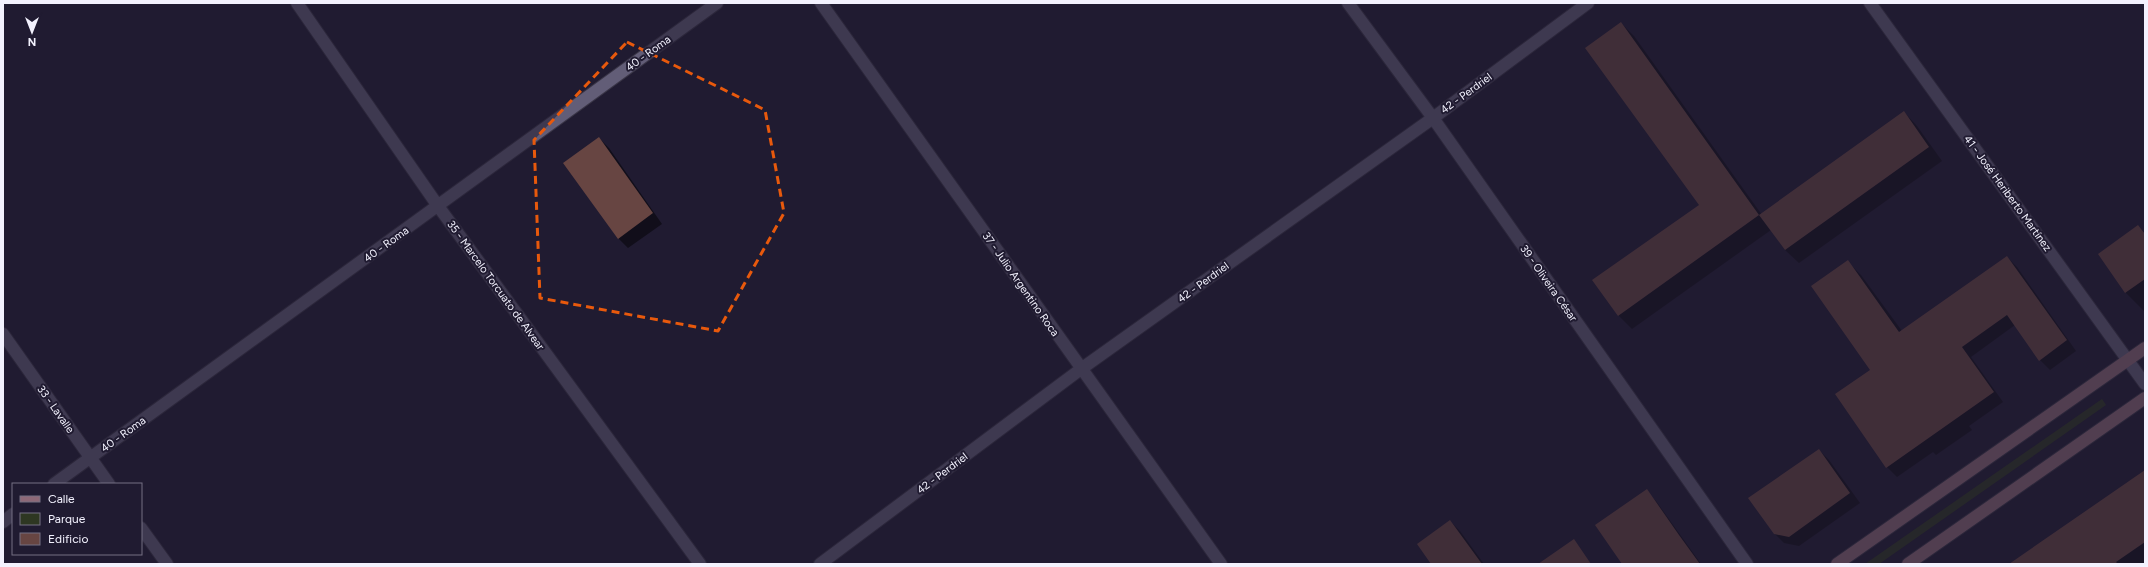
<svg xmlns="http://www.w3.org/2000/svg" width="2148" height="567" viewBox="0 0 2148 567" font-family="Figtree,sans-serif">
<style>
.green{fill:#2e3722}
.shadow{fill:#0007}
.building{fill:#674542}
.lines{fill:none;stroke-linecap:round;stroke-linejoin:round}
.street-casing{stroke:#393546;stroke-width:14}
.secondary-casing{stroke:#393546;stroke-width:14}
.street{stroke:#625d77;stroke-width:12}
.secondary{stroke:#8d6877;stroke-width:12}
.marked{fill:none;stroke:#e8590c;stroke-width:3;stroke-dasharray:8 5;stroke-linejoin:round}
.labels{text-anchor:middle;stroke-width:4;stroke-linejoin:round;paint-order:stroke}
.street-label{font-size:11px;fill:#f3f2fe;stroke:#201b31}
</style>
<rect width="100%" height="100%" fill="#201b31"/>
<path class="green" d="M 2102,399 L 2106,405 L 1879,564 L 1865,564 Z"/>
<path class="shadow" d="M 1621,23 L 1634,36 L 1762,215 L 1904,112 L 1917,126 L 1942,161 L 1799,263 L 1785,250 L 1771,230 L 1632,329 L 1619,316 L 1594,280 L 1700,205 Z
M 599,138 L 609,148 L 662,224 L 628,248 L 618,238 Z
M 2138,226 L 2145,233 L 2144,311 L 2126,293 L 2099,254 Z
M 2007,257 L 2017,267 L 2076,351 L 2050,370 L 2040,360 L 2015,325 L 1971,357 L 2003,402 L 1969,426 L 1972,430 L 1936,455 L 1933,452 L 1897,477 L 1887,467 L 1872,370 L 1848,262 L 1861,275 L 1902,331 Z
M 1819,450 L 1829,460 L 1860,503 L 1799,546 L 1784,543 L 1774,533 Z
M 2145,471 L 2145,564 L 2011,564 Z
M 1646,491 L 1656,501 L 1701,564 L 1623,564 Z
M 1450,521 L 1460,531 L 1484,564 L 1433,564 Z"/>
<path class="building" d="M 1621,22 L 1759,215 L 1618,316 L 1592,280 L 1699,205 L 1585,48 Z
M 1904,111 L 1929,147 L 1785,250 L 1759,215 Z
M 599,137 L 653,213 L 618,239 L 563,163 Z
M 2138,225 L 2145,234 L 2145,279 L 2125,293 L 2098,254 Z
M 2007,256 L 2067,340 L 2039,361 L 2007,315 L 1962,347 L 1994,392 L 1886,468 L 1835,394 L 1870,370 L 1811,286 L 1848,260 L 1899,332 Z
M 1819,449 L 1850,493 L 1789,537 L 1774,534 L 1748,498 Z
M 2145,470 L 2145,542 L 2116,562 L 2118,564 L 2009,564 Z
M 1647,489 L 1679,535 L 1700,564 L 1622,564 L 1595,525 Z
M 1450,520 L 1482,564 L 1431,564 L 1417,544 Z
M 1574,539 L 1591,564 L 1538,564 Z"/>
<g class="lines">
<defs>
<path id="street" d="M 297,3 L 438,206 L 700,564
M 821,3 L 1221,564
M 1348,3 L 1433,118 L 1747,564
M 1870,3 L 2145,384
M 3,334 L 109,484
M 54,484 L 717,3
M 3,522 L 13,514
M 141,528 L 167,564
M 820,564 L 1081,369 L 1433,118 L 1588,3"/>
<path id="secondary" d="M 1837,564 L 2145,348
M 1908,564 L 2145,398"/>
</defs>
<use href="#street" class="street-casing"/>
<use href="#secondary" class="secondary-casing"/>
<use href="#street" class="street"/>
<use href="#secondary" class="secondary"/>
</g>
<path d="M0 0H2148V567H0ZM 627,42 L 765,110 L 784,213 L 718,331 L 540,298 L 534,140 Z" fill="#201b31" fill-opacity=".55" fill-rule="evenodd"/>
<path class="marked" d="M 627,42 L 765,110 L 784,213 L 718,331 L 540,298 L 534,140 Z"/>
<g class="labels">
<g class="street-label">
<text transform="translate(648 53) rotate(-36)" y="4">40 - Roma</text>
<text transform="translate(1466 93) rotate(-36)" y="4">42 - Perdriel</text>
<text transform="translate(2008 193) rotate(54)" y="4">41 - José Heriberto Martínez</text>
<text transform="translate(386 244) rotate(-36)" y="4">40 - Roma</text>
<text transform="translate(1203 282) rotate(-36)" y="4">42 - Perdriel</text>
<text transform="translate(1549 283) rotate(55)" y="4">39 - Oliveira César</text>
<text transform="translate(1021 284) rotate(55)" y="4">37 - Julio Argentino Roca</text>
<text transform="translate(496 285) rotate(54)" y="4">35 - Marcelo Torcuato de Alvear</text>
<text transform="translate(56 409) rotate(55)" y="4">33 - Lavalle</text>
<text transform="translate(123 434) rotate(-36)" y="4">40 - Roma</text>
<text transform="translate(942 473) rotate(-37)" y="4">42 - Perdriel</text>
</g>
</g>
<rect width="2148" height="567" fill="none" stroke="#f3f2fe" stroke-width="8"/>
<rect x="12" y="483" width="130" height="72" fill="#201b31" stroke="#747183"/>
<rect x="20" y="496" width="20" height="6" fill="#8d6877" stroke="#747183"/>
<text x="48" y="503" font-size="12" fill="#f3f2fe">Calle</text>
<rect x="20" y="513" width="20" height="12" fill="#2e3722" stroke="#747183"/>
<text x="48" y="523" font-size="12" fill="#f3f2fe">Parque</text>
<rect x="20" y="533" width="20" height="12" fill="#674542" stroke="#747183"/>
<text x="48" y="543" font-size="12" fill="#f3f2fe">Edificio</text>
<g transform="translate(32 32) rotate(180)" stroke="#201b31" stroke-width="3" paint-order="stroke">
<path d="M0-3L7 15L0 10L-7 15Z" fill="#f3f2fe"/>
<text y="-6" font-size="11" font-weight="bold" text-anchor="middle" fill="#f3f2fe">N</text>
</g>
</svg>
